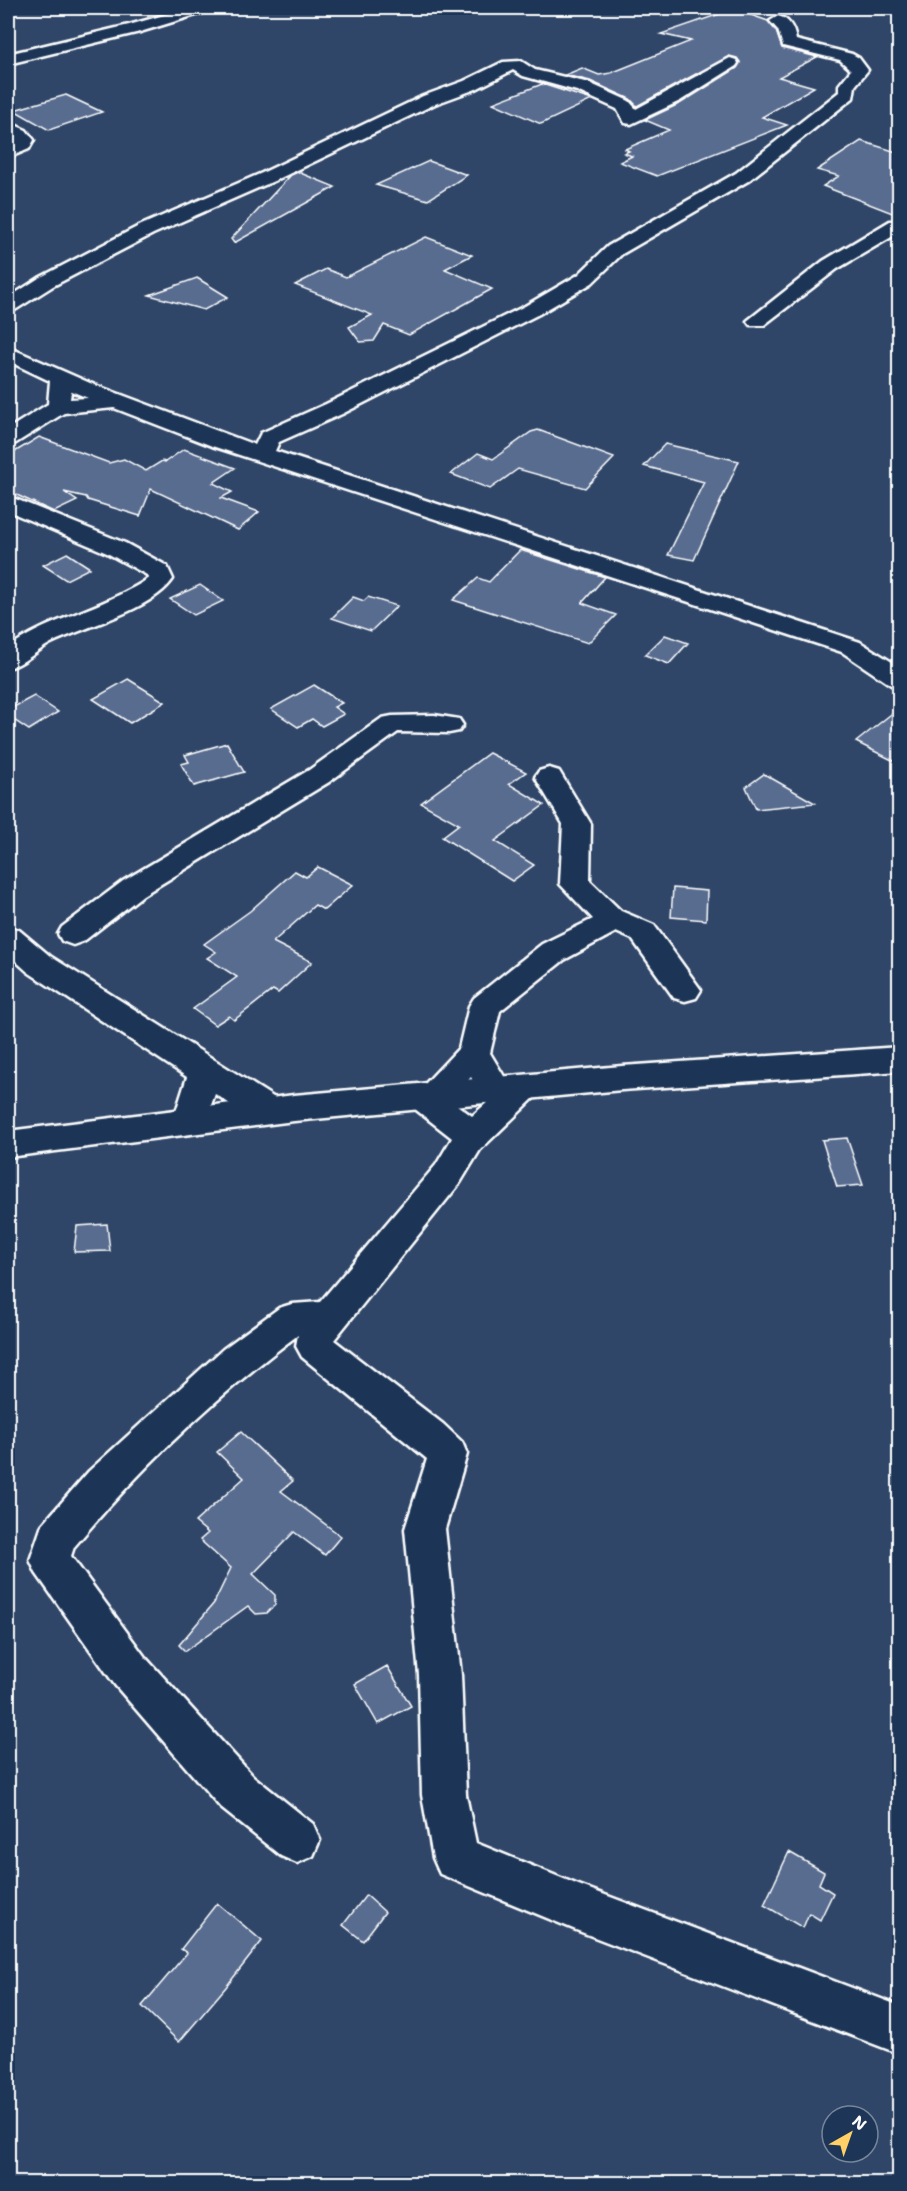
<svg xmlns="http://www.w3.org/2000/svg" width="907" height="2191" viewBox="0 0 907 2191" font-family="'Shantell Sans',sans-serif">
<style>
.building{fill:#596c90;stroke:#fff;stroke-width:1.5}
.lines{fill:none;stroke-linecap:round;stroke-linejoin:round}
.minor-casing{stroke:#fff;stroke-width:5}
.tertiary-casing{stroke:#fff;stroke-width:5}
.minor{fill:#1d3557;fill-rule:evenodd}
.tertiary{fill:#1d3557;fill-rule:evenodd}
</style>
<rect width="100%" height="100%" fill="#2f4668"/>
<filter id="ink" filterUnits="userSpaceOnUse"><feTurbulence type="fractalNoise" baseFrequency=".0167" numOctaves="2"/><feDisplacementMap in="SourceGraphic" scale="12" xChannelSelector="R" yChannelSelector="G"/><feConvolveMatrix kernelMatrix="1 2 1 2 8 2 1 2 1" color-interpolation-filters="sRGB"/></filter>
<g filter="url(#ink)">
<path class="building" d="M 734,9 L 768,21 L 776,31 L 782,48 L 817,57 L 779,77 L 814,87 L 762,117 L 787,125 L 657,176 L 620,162 L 632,156 L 624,153 L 629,151 L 625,149 L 669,130 L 645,120 L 681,103 L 737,68 L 740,62 L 737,58 L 729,56 L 637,106 L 630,99 L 590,81 L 565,75 L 582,68 L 599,75 L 611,73 L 691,41 L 661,34 Z
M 542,84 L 592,100 L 541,124 L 493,103 Z
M 66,95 L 102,112 L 49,130 L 14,110 Z
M 861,141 L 900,153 L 900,216 L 823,186 L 839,176 L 817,170 Z
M 429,161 L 467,175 L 428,200 L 376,185 Z
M 298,172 L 335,187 L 234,243 L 231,239 L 291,175 Z
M 426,237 L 472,255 L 445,269 L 492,289 L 409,335 L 384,325 L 374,341 L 360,342 L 349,327 L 372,315 L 295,285 L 326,269 L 346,277 Z
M 197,278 L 228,297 L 204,310 L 149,295 Z
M 538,430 L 614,458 L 585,488 L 518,469 L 490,489 L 451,474 L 478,453 L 493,459 L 531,432 Z
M 39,437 L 109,463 L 124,459 L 146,471 L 162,461 L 165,462 L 184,449 L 235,468 L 213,483 L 232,492 L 221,498 L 259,512 L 238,530 L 151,489 L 140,516 L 88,500 L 86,497 L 64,492 L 77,501 L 54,512 L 8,491 L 8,456 Z
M 665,444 L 739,461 L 694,560 L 668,555 L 704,482 L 644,466 Z
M 520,550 L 605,577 L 582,603 L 616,615 L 588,643 L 453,600 L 478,578 L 489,582 Z
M 67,553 L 90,568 L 66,580 L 43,565 Z
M 200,585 L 223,601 L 194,615 L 170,599 Z
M 353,597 L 364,601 L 368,597 L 397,606 L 371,631 L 332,618 Z
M 665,635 L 688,643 L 669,664 L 645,655 Z
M 128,679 L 165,702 L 130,723 L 93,699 Z
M 314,685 L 342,703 L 334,707 L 344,714 L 322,726 L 312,719 L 298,727 L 271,709 Z
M 34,696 L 58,712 L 29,730 L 8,716 L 8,710 Z
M 900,707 L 900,764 L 856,742 Z
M 227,743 L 244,772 L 194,786 L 181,764 L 189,762 L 185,755 Z
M 489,753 L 526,772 L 509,784 L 544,805 L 495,841 L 534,865 L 512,881 L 442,837 L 459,824 L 421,803 Z
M 764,774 L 815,803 L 756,809 L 746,787 Z
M 318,867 L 353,885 L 324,910 L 315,905 L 273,942 L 312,962 L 278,993 L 273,990 L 234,1020 L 229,1016 L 215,1025 L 193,1009 L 237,977 L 207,958 L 216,952 L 204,944 L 250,911 L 295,871 L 306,877 Z
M 673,888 L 707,891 L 706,920 L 671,917 Z
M 847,1138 L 863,1185 L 837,1187 L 822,1140 Z
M 107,1224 L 110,1251 L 74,1252 L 77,1226 Z
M 241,1432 L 293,1481 L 281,1491 L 341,1536 L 325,1555 L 294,1532 L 253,1574 L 275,1595 L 275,1605 L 267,1613 L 256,1614 L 248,1606 L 185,1651 L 179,1645 L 214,1603 L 231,1568 L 200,1540 L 208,1533 L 195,1522 L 244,1478 L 217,1452 Z
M 387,1666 L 411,1706 L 378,1724 L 355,1684 Z
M 789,1852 L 824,1872 L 819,1884 L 833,1893 L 820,1920 L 809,1913 L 803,1928 L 764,1905 Z
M 366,1895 L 385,1912 L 363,1941 L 343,1925 Z
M 217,1903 L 262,1941 L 226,1987 L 179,2042 L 142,2006 L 187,1953 L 181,1949 Z"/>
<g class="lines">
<defs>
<path id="minor" d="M 189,8 L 212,8 L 209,11 L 140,32 L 8,64 L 8,54 L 129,25 Z
M 778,16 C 790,19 794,29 796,40 L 852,54 L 859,58 L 868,70 L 855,86 L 853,98 L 748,181 L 622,254 L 592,283 L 539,314 L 342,414 L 279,442 L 275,451 L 860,642 L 900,667 L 900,687 L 891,685 L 842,652 L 212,446 L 114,408 L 64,413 L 16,443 L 8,445 L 8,429 L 48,404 L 50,381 L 8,361 L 8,347 L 90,383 L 255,445 L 261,433 L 326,404 L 525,306 L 578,275 L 608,246 L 736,173 L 839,92 L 839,85 L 851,70 L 840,60 L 783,46 L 778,30 L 770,21 ZM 71,391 L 88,398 L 70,399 Z
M 730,58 L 736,60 L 738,63 L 736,66 L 680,101 L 631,124 L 625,123 L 617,109 L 577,91 L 523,76 L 513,70 L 476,89 L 435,104 L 274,181 L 153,234 L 53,286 L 15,310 L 8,312 L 8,298 L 39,278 L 139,226 L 262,173 L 423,96 L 464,81 L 503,62 L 521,61 L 535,70 L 589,83 L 629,101 L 636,109 Z
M 8,122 L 26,130 L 34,140 L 29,149 L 8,158 L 8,146 L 16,140 L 8,134 Z
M 900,220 L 900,232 L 837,269 L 764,325 L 750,325 L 747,321 L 823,261 L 890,221 Z
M 8,496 L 125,543 L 167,566 L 173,579 C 152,610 86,626 51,643 C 37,650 23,665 8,668 L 8,648 C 43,622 86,613 125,592 C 132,588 142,584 148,578 L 147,575 L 107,553 L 8,511 Z
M 434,715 L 459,719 L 463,725 L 459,731 L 449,733 L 398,732 L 329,782 L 143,895 L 84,941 L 73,945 L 62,941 L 58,934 L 62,927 L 123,881 L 309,770 L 382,718 L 392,716 Z
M 549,768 L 559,771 L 591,824 L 590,881 L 621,911 L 654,925 L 701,990 L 696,998 L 685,1001 L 674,998 L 632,939 L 616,932 L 564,960 L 500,1011 L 490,1053 L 508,1083 C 517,1074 524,1075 536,1078 L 540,1087 L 536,1096 L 480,1150 L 460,1183 L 334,1340 L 443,1424 L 462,1442 L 467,1454 L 445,1529 L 461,1675 L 466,1795 L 476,1843 L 576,1884 L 900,2006 L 900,2054 L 576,1930 L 440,1874 L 433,1858 L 422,1795 L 419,1675 L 405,1529 L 427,1459 L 302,1357 L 296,1346 L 298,1335 C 216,1396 140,1468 74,1547 L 71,1556 L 145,1657 L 253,1776 L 313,1824 L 320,1840 L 313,1856 L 297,1863 L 281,1856 L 221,1808 L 115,1685 L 36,1573 L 30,1560 L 42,1525 L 89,1471 L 223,1349 L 279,1308 L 292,1304 L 320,1302 L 436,1165 L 452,1138 L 410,1105 L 405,1096 L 410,1087 L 425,1084 L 459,1048 L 469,1006 L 474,998 L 542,944 L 593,919 L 560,884 L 563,824 L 535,777 L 539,771 ZM 471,1077 L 483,1099 L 489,1101 L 472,1116 L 450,1100 Z
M 8,926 L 19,930 L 50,956 L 281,1102 L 286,1111 L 281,1120 C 257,1127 235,1106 215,1094 L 202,1130 L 190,1134 L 178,1130 L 173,1121 L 187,1077 L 28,972 L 8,954 Z"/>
<path id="tertiary" d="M 900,1047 L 900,1071 L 622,1090 L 294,1121 L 8,1157 L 8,1131 L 294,1095 L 622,1066 Z"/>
</defs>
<use href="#minor" class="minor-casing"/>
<use href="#tertiary" class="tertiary-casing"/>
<use href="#minor" class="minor"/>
<use href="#tertiary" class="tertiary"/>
</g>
</g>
<rect width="907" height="2191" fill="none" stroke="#1d3557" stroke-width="30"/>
<rect x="15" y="15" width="877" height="2161" fill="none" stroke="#fff" stroke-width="2" filter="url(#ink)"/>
<g transform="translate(850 2134) rotate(40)"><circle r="28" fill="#1d3557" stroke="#77869a" stroke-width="1.5"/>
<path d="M0-4.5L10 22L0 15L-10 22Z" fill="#ffd166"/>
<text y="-9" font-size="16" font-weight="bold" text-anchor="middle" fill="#ffffff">N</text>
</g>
</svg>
